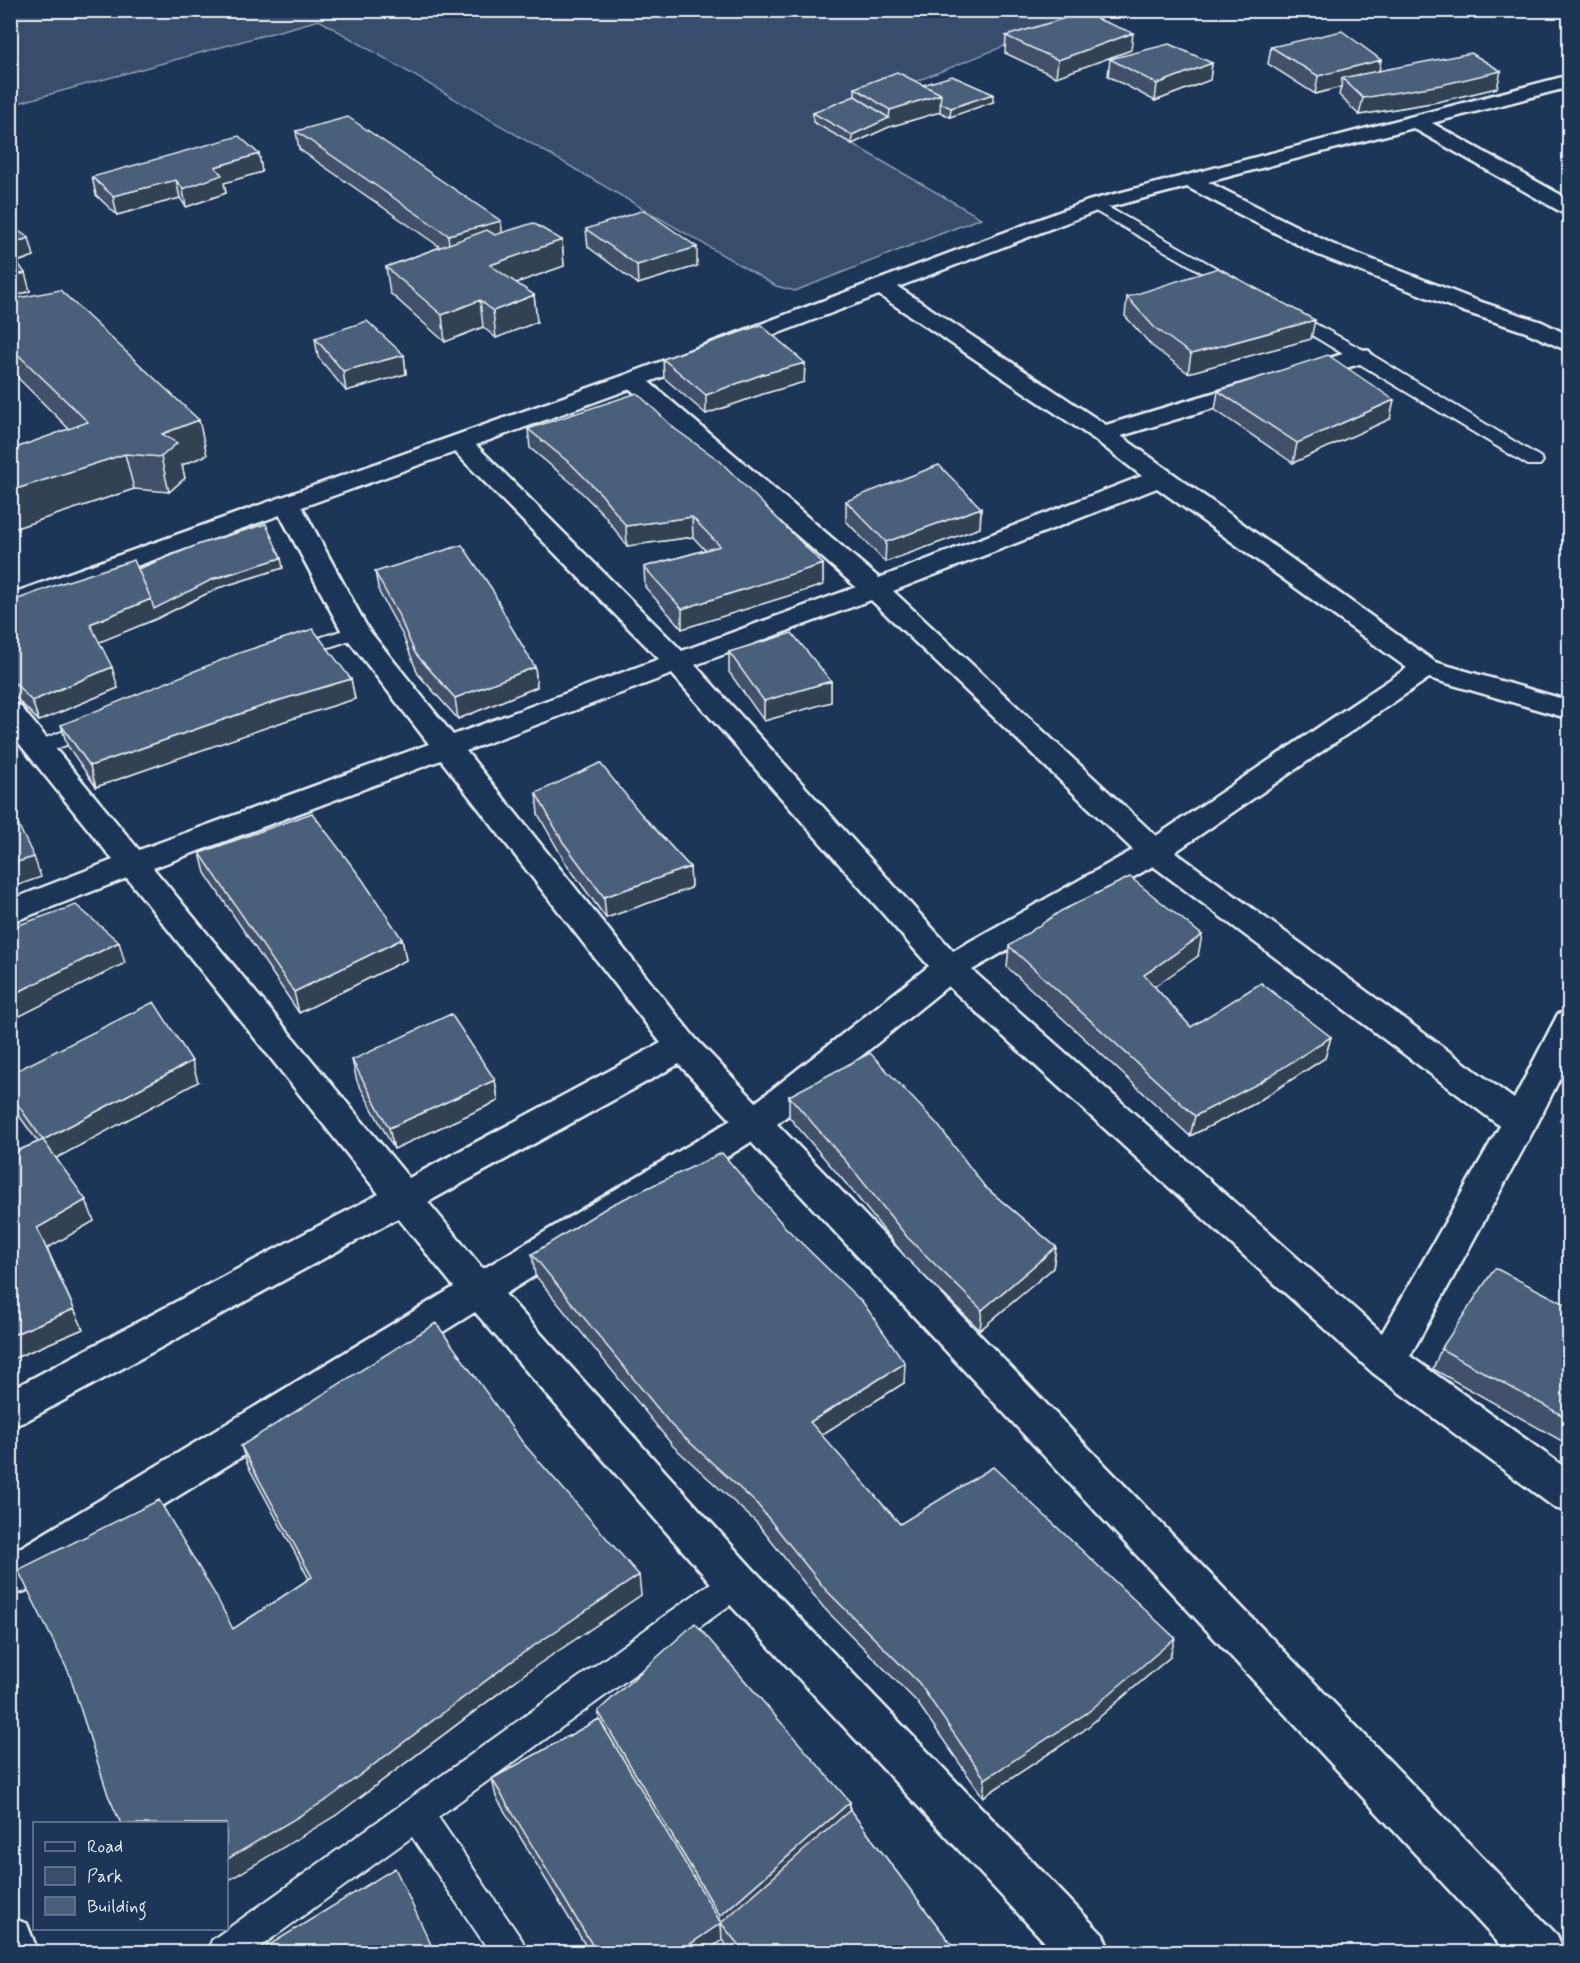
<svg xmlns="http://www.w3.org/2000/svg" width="1580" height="1963" viewBox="0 0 1580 1963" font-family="Mynerve,sans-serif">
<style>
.green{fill:#374d6c;stroke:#909fb2;stroke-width:1.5}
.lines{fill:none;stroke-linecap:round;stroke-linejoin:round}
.lane-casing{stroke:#e8f1f8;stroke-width:4}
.street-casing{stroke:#e8f1f8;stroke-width:5}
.lane{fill:#1d3557;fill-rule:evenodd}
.street{fill:#1d3557;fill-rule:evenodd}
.wall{fill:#3f5169;stroke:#e8f1f8;stroke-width:1.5}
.shaded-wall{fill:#334255;stroke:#e8f1f8;stroke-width:1.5}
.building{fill:#495e7a;stroke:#e8f1f8;stroke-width:1.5}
</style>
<rect width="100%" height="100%" fill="#1d3557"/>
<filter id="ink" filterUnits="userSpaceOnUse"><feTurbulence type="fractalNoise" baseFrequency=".0167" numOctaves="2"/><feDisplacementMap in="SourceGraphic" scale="12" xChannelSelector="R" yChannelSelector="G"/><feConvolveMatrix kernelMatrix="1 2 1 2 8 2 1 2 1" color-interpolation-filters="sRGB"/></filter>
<g filter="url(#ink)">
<path class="green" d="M 11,11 L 1092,11 L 814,122 L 981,218 L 795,291 L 776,286 L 319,20 L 11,105 Z"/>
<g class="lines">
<defs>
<path id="lane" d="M 1095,200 L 1243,283 L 1245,286 L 1237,291 L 1231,289 L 1090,208 L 1087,205 Z
M 1286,308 L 1367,352 L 1540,457 L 1543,461 L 1540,465 L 1528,465 L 1280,316 L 1278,313 Z
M 356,626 L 363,628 L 366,632 L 363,636 L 292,659 L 285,657 L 282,653 L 285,649 Z
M 96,719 L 103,721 L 107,726 L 103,731 L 40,755 L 32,753 L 29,748 L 32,743 Z
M 737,1568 L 748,1572 L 752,1582 L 748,1592 L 438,1817 L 522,1940 L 527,1952 L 490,1952 L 412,1837 L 253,1952 L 207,1952 L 212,1940 L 726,1572 Z"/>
<path id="street" d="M 1570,75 L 1570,87 L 1432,123 L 1570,200 L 1570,215 L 1563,213 L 1413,128 L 1208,182 L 1332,244 L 1478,301 L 1542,322 L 1570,336 L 1570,352 L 1526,332 L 1462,311 L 1316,254 L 1187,187 L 1102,209 L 898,287 L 1106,425 L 1353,351 L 1361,349 L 1369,351 L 1373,356 L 1369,361 L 1121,436 L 1435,662 L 1570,701 L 1570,719 L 1429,678 L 1175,852 L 1514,1099 L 1558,1014 L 1570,1011 L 1570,1058 L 1538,1122 L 1410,1356 L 1570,1471 L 1570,1513 L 1555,1508 L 1373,1373 L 948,986 L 777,1124 L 1557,1935 L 1564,1952 L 1507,1952 L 751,1142 L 505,1294 L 752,1568 L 1103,1935 L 1110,1952 L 1054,1952 L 722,1596 L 475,1312 L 25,1591 L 10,1596 L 10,1554 L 454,1287 L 398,1218 L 24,1422 L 10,1427 L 10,1390 L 379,1194 L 127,878 L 10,923 L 10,900 L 113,860 L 10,732 L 10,703 L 20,706 L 139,850 L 429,744 L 342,632 L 280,515 L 10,611 L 10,594 L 625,375 L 1088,201 ZM 879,295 L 1094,439 L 1142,476 L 879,578 L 649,382 ZM 630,389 L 856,587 L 682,651 L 476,445 ZM 455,452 L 659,659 L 453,735 L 368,629 L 302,507 ZM 1157,488 L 1407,668 L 1156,836 L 893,591 ZM 871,600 L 1133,850 L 953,951 L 695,665 ZM 672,674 L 929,966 L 756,1102 L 695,1038 L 466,751 ZM 441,760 L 661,1043 L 409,1178 L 153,868 ZM 1153,866 L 1500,1126 L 1382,1333 L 972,970 ZM 679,1064 L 731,1120 L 483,1269 L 428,1202 Z
M 10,1917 L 27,1924 L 38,1952 L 10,1952 Z"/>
</defs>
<use href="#lane" class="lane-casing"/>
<use href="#street" class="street-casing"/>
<use href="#lane" class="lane"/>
<use href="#street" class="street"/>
</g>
<path class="wall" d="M 1006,36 L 1131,50 L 1056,77 L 1005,53 Z
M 1271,47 L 1379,71 L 1497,88 L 1437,102 L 1359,115 L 1339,95 L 1341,87 L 1315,94 L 1268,64 Z
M 1110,59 L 1212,63 L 1210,80 L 1155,101 L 1108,76 Z
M 923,85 L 993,102 L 950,117 L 940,112 L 889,127 L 852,144 L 813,122 L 813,113 L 855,96 L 855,88 Z
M 296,131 L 502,233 L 562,240 L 564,266 L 516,283 L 534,295 L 537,322 L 496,338 L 483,327 L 445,342 L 390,293 L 386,267 L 440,247 L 299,149 Z
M 259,154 L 262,172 L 224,183 L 226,193 L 186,207 L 180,198 L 117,215 L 96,195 L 92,177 Z
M 10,226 L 34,256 L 18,262 L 30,291 L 12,297 L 13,299 L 207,455 L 182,465 L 185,478 L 169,492 L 134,489 L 10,530 L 10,450 L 69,429 L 18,378 L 10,380 Z
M 586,229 L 697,266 L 638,284 L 588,247 Z
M 1127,297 L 1311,339 L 1188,373 L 1152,346 L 1125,316 Z
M 315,338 L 404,355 L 406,374 L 346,391 L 318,357 Z
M 663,359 L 805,363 L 804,382 L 763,394 L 706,414 L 664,378 Z
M 1218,391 L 1390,419 L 1293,463 L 1215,410 Z
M 528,429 L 823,564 L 823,585 L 682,629 L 645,587 L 644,567 L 705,550 L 693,537 L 627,546 L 604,515 L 573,484 L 530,448 Z
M 846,501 L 981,508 L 980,528 L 885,562 L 846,521 Z
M 283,568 L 218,588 L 156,619 L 99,642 L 118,688 L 39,721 L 10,692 L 10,602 L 138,569 Z
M 375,572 L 510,625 L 535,667 L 537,687 L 458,719 L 418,674 L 403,636 L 379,592 Z
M 729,652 L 831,681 L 831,702 L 764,721 L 729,672 Z
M 351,679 L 355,699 L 285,721 L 96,787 L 67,745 L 61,725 Z
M 536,793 L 641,814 L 690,867 L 691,888 L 606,918 L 565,862 L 538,814 Z
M 200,853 L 402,939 L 406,960 L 299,1013 L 205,873 Z
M 1009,946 L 1198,956 L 1154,986 L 1191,1027 L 1331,1037 L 1325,1058 L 1254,1104 L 1190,1136 L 1007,967 Z
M 352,1060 L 495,1080 L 498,1101 L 394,1149 L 357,1081 Z
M 10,1074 L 198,1082 L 56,1158 L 94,1221 L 47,1248 L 83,1329 L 10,1360 L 10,1154 L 38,1142 L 10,1103 Z
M 789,1096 L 985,1187 L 1056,1247 L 1053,1268 L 980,1330 L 907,1259 L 854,1193 L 789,1117 Z
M 1569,1097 L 1569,1125 L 1560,1120 Z
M 532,1254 L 904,1383 L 821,1435 L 900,1524 L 1170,1657 L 1083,1731 L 983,1797 L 917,1702 L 824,1608 L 757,1523 L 673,1446 L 535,1275 Z
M 1569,1306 L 1569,1445 L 1433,1369 L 1441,1349 Z
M 523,1443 L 641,1595 L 527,1672 L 335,1816 L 233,1629 L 309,1579 L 248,1466 L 241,1446 Z
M 598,1711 L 850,1802 L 850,1810 L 958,1953 L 732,1953 L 722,1940 L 703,1953 L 590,1953 L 496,1797 L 492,1779 L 599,1719 Z"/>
<path class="shaded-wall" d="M 1133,33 L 1131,50 L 1056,77 L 1058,60 Z
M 1381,60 L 1378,76 L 1342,78 L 1341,87 L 1315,94 L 1318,76 Z
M 1212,63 L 1210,80 L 1155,101 L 1157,84 Z
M 1501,71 L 1497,88 L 1437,102 L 1359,115 L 1363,98 Z
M 941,94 L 940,112 L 889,127 L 852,144 L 852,135 L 889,118 L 890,110 Z
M 993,94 L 993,102 L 950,117 L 951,108 Z
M 259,154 L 262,172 L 224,183 L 226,193 L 186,207 L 183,189 L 215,167 Z
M 176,180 L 180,198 L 117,215 L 113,196 Z
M 501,221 L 503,239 L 450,254 L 448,235 Z
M 29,238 L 34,256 L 11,264 L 10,244 Z
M 562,240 L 564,266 L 493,291 L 490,265 Z
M 697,247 L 697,266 L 638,284 L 637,265 Z
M 25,273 L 30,291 L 10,298 L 10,277 Z
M 534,295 L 537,322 L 496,338 L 493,311 Z
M 480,300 L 483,327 L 445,342 L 442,315 Z
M 1315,320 L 1311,339 L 1188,373 L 1191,354 Z
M 10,353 L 18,378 L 10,380 Z
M 404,355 L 406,374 L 346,391 L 343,371 Z
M 805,363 L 804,382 L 763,394 L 706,414 L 706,395 L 763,374 Z
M 1394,400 L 1390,419 L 1293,463 L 1297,443 Z
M 199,420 L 207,455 L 182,465 L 185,478 L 169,492 L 161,457 L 162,434 Z
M 125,454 L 134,489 L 10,530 L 10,491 Z
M 981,508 L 980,528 L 885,562 L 886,542 Z
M 692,517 L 693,537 L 627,546 L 626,526 Z
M 281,558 L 283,568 L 218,588 L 156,619 L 95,644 L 90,624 L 151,599 Z
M 823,564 L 823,585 L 682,629 L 682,609 Z
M 112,667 L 118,688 L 39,721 L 32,701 Z
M 535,667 L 537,687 L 458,719 L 455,698 Z
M 351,679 L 355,699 L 285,721 L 96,787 L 90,766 L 280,700 Z
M 831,681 L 831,702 L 764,721 L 764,701 Z
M 34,857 L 41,877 L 10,888 L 10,864 Z
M 690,867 L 691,888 L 606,918 L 604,897 Z
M 1202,935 L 1198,956 L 1141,996 L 1144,975 Z
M 402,939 L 406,960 L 299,1013 L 294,992 Z
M 119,942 L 125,963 L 10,1021 L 10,996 Z
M 1331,1037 L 1325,1058 L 1254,1104 L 1190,1136 L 1195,1116 Z
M 192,1061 L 198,1082 L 51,1161 L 43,1140 Z
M 495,1080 L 498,1101 L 394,1149 L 389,1128 Z
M 86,1200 L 94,1221 L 46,1249 L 37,1228 Z
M 1056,1247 L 1053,1268 L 980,1330 L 982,1310 Z
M 74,1309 L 83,1329 L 10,1360 L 10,1336 Z
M 905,1363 L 904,1383 L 810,1442 L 810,1422 Z
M 639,1575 L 641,1595 L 527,1672 L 335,1816 L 226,1882 L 226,1860 L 523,1653 Z
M 1175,1638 L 1170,1657 L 1083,1731 L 983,1797 L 985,1779 Z
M 850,1802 L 849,1828 L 721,1923 L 720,1916 Z
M 721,1923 L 722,1940 L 703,1953 L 677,1953 Z"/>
<path class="building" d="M 1082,13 L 1133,33 L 1058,60 L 1006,36 Z
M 1342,31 L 1381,60 L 1318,76 L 1271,47 Z
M 1169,44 L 1212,63 L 1157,84 L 1110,59 Z
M 1471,53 L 1501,71 L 1441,85 L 1363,98 L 1342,78 Z
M 897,72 L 941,94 L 890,110 L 855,88 Z
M 952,76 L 993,94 L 951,108 L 940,103 L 941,94 L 923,85 Z
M 855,96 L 889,118 L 852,135 L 813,113 Z
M 348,117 L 501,221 L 448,235 L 296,131 Z
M 239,136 L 259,154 L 215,167 L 222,175 L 183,189 L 176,180 L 113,196 L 92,177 Z
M 644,210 L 697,247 L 637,265 L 586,229 Z
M 533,223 L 562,240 L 490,265 L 534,295 L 493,311 L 480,300 L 442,315 L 386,267 L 487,230 L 495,235 Z
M 10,226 L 11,226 L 29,238 L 10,244 Z
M 10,252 L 25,273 L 10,277 Z
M 1218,268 L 1315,320 L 1191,354 L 1154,327 L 1127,297 Z
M 60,290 L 199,420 L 162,434 L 177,443 L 161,457 L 125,454 L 10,491 L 10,450 L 88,422 L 10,347 L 10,294 L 13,299 Z
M 367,321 L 404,355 L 343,371 L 315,338 Z
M 761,325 L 805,363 L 763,374 L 706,395 L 663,359 Z
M 1328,355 L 1394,400 L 1297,443 L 1218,391 Z
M 637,393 L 675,429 L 720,461 L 823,564 L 682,609 L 644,567 L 720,546 L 692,517 L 626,526 L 602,495 L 571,464 L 528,429 Z
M 939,465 L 981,508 L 886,542 L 846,501 Z
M 266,524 L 281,558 L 215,578 L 154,609 L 151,599 L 138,569 L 200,544 Z
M 462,545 L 492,589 L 510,625 L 535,667 L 455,698 L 415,653 L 399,616 L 375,572 Z
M 134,560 L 151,599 L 90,624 L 112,667 L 32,701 L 10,678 L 10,602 L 59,584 Z
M 313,629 L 351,679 L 280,700 L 90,766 L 61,725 L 239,653 Z
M 792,633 L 831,681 L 764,701 L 729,652 Z
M 600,763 L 641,814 L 690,867 L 604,897 L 563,842 L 536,793 Z
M 10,808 L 34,857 L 10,864 Z
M 312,813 L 362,879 L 402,939 L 294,992 L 200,853 Z
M 1130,877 L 1202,935 L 1144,975 L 1191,1027 L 1261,983 L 1331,1037 L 1259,1083 L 1195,1116 L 1009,946 L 1061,911 Z
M 76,905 L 119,942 L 10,996 L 10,928 Z
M 154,1002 L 192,1061 L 43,1140 L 10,1094 L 10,1074 Z
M 451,1014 L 495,1080 L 389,1128 L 352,1060 Z
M 870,1053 L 938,1125 L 985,1187 L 1056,1247 L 982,1310 L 908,1238 L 855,1172 L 789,1096 Z
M 43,1140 L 86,1200 L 37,1228 L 74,1309 L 10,1336 L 10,1154 Z
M 722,1153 L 785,1227 L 864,1304 L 905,1363 L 810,1422 L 900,1524 L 993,1467 L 1175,1638 L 1087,1713 L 985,1779 L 919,1683 L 825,1589 L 757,1504 L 672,1426 L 532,1254 L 611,1205 Z
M 1495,1268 L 1569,1306 L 1569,1419 L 1441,1349 Z
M 436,1323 L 523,1443 L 639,1575 L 523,1653 L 328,1799 L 226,1860 L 226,1824 L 121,1824 L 108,1795 L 69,1673 L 18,1570 L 159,1500 L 216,1596 L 233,1629 L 312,1577 L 241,1446 Z
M 695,1623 L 850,1802 L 720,1916 L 598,1711 Z
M 599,1719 L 721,1923 L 677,1953 L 597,1953 L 492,1779 Z
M 850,1810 L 958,1953 L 745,1953 L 721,1923 Z
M 395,1868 L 435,1953 L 256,1953 Z"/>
</g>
<rect width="1580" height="1963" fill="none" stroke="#1d3557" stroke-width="36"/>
<rect x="18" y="18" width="1544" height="1927" fill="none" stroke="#e8f1f8" stroke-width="2" filter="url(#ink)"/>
<rect x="33" y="1822" width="195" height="108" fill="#1d3557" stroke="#6e8097" stroke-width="1.5"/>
<rect x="45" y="1842" width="30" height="9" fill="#1d3557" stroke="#6e8097" stroke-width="1.5"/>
<text x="87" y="1852" font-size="18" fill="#e8f1f8">Road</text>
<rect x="45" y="1867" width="30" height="18" fill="#374d6c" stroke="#6e8097" stroke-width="1.5"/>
<text x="87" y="1882" font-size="18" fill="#e8f1f8">Park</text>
<rect x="45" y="1897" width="30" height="18" fill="#495e7a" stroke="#6e8097" stroke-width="1.5"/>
<text x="87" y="1912" font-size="18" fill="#e8f1f8">Building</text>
</svg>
